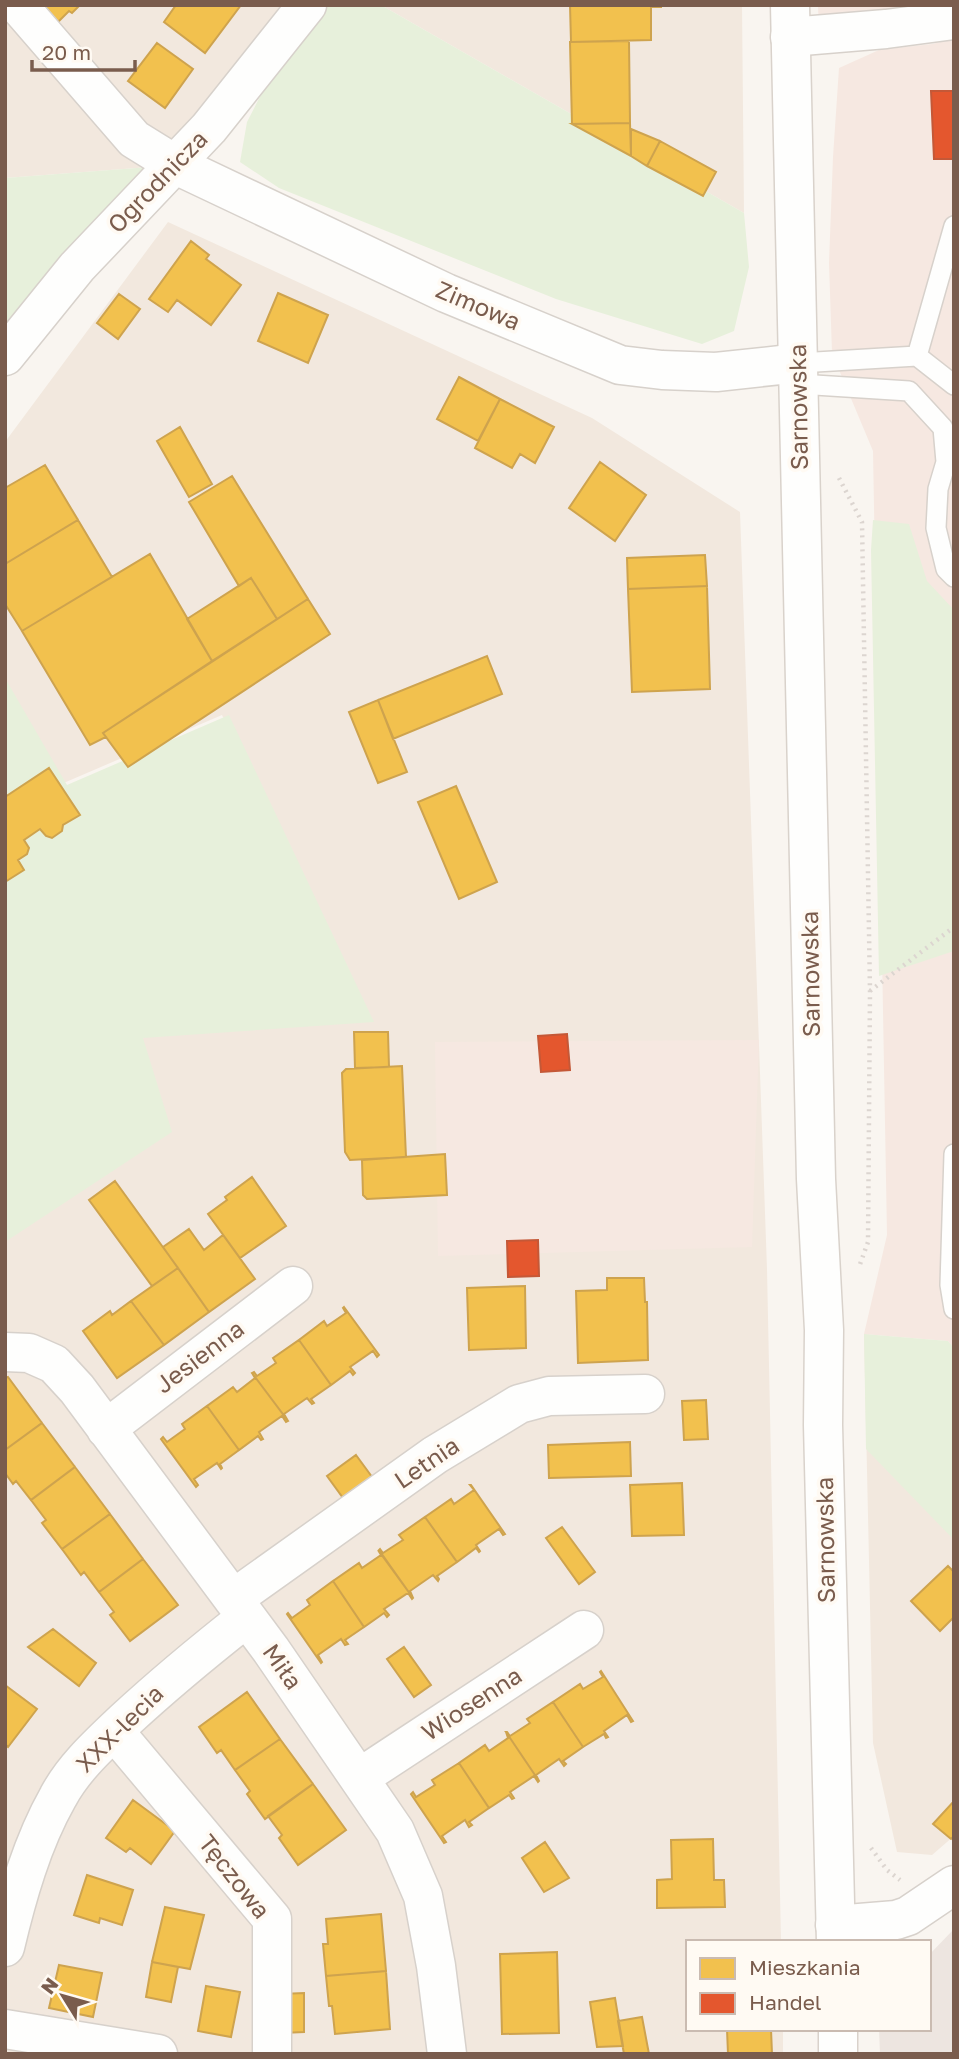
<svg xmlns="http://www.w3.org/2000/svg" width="959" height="2059" viewBox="0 0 959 2059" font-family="'Golos Text',sans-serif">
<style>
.residential{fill:#f2e8de}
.commercial{fill:#f6e8e1}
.industrial{fill:#ede5e0}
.green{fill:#e7f0db}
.homes{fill:#f2c14e;stroke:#cea34e;stroke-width:2}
.shops{fill:#e4572e;stroke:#c45837;stroke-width:2}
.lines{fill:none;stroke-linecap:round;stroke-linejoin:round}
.lane-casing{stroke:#d7d1cb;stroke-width:22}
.street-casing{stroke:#d7d1cb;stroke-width:41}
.secondary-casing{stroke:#d9d2cb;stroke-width:41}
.path{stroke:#dcd5d0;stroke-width:4.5;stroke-dasharray:2 5;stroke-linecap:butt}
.lane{stroke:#fefefd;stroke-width:19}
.street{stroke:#fefefd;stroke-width:38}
.secondary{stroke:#fefefd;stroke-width:38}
.labels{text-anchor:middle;stroke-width:7;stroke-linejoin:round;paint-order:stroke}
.street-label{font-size:24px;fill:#7a5c4d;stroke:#fffaf3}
</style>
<rect width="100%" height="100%" fill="#f9f5f0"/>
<path class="residential" d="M 5,5 L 307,5 L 176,165 L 5,178 Z
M 381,5 L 742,5 L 744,213 Z
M 168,222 L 592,418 L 740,512 L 767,1269 L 781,1942 L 688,1942 L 688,2029 L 783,2029 L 783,2054 L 5,2054 L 5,1236 L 135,1038 L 366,1021 L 222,715 L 59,785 L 5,692 L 5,442 Z
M 864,1334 L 954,1348 L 954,1836 L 932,1855 L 897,1852 L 873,1743 Z"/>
<path class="commercial" d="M 818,5 L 954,5 L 819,36 Z
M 954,39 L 954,1348 L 948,1341 L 864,1334 L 887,1235 L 873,451 L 832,353 L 829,263 L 833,157 L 839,68 L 879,50 L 932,44 Z
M 759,1040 L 752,1247 L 438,1256 L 435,1042 Z"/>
<path class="industrial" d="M 954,1929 L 954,2054 L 880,2054 L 879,2029 L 929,2029 L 929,1955 Z"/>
<path class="green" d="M 307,5 L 381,5 L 744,213 L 749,267 L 734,331 L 702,344 L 556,299 L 279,188 L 240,162 L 247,122 Z
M 176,165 L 5,354 L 5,178 Z
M 873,520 L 909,524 L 927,581 L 954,610 L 954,951 L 879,976 L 871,550 Z
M 5,678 L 67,785 L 229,715 L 374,1022 L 143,1038 L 172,1132 L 5,1242 Z
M 864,1334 L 948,1341 L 954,1348 L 954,1540 L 866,1449 Z"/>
<path class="homes" d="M 40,5 L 80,5 L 72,13 L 69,11 L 57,23 Z
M 176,5 L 241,5 L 205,53 L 164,22 Z
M 570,5 L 661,5 L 661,7 L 651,7 L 651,40 L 571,42 Z
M 629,41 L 630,123 L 572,124 L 570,42 Z
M 157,43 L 193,69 L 165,108 L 128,81 Z
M 630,123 L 631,156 L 572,124 Z
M 631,129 L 660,141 L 647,166 L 631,156 Z
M 660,141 L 716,172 L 703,196 L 647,166 Z
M 191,241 L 209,255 L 206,259 L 241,285 L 211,325 L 177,300 L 168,312 L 149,299 Z
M 278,293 L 328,315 L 308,363 L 258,341 Z
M 119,294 L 140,309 L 118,339 L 97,323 Z
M 459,377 L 500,399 L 478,441 L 437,419 Z
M 500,399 L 554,427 L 535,463 L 520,454 L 512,468 L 475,448 Z
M 180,427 L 212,484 L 189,497 L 157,441 Z
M 600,462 L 646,495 L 615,541 L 569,508 Z
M 45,465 L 78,520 L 5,564 L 5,488 Z
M 232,476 L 308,599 L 277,619 L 251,578 L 239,586 L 189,502 Z
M 78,520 L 112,577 L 22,631 L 5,604 L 5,564 Z
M 150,554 L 212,661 L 103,733 L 106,737 L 90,745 L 22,631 Z
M 705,555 L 707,586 L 628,589 L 627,558 Z
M 251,578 L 277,619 L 212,661 L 187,619 Z
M 707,586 L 710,689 L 632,692 L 628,589 Z
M 308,599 L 330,634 L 128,767 L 103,733 Z
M 487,656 L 502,694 L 393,739 L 378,700 Z
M 378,700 L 407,772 L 378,783 L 349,712 Z
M 49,768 L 80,815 L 63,825 L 62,831 L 52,838 L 46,836 L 40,829 L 24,840 L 29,848 L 27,854 L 18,860 L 24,870 L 5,882 L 5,797 Z
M 456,786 L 497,882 L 459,899 L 418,802 Z
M 354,1032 L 388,1032 L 389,1067 L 355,1068 Z
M 402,1066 L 406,1157 L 350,1160 L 345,1152 L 342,1073 L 346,1069 Z
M 445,1154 L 447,1195 L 367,1199 L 363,1195 L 362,1160 Z
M 252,1177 L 286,1226 L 240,1258 L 208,1214 L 227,1200 L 225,1197 Z
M 115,1181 L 178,1268 L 152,1286 L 89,1200 Z
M 189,1229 L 204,1250 L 223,1235 L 255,1279 L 209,1312 L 163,1247 Z
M 178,1268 L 209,1312 L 164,1345 L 131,1301 Z
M 607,1278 L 644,1278 L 645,1302 L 647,1302 L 648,1360 L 578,1363 L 576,1291 L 607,1290 Z
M 525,1286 L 526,1348 L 469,1350 L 467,1288 Z
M 131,1301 L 164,1345 L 117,1378 L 83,1331 L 110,1311 L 112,1315 Z
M 344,1307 L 379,1355 L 377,1357 L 373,1351 L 350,1367 L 355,1373 L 353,1375 L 350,1371 L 331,1385 L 299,1340 L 324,1321 L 327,1326 L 346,1313 L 343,1308 Z
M 299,1340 L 331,1385 L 311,1399 L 314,1403 L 312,1404 L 307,1398 L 284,1414 L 288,1421 L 252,1373 L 254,1372 L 257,1376 L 276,1363 L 273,1358 Z
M 252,1373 L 288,1421 L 286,1422 L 282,1416 L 259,1432 L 263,1439 L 261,1440 L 258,1436 L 239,1450 L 207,1406 L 233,1387 L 237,1392 L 255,1378 Z
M 8,1377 L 42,1423 L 5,1450 L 5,1378 Z
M 706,1400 L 708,1439 L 684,1440 L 682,1401 Z
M 207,1406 L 239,1450 L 220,1464 L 222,1468 L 221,1469 L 217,1463 L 194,1479 L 198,1485 L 196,1487 L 161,1439 L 163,1437 L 167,1442 L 185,1429 L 182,1424 Z
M 42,1423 L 75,1467 L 31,1500 L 16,1481 L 13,1484 L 5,1473 L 5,1450 Z
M 630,1442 L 631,1476 L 549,1478 L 548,1445 Z
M 356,1455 L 375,1481 L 346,1502 L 327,1476 Z
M 75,1467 L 110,1514 L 62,1549 L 42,1523 L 46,1520 L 31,1500 Z
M 682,1483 L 684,1535 L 632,1536 L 630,1485 Z
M 470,1485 L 471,1485 L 505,1534 L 503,1535 L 499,1529 L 476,1545 L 480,1551 L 479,1552 L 476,1548 L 457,1562 L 425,1517 L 451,1499 L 454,1504 L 474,1490 Z
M 110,1514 L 143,1559 L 99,1592 L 84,1572 L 81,1575 L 62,1549 Z
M 425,1517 L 457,1562 L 437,1576 L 439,1579 L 438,1581 L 433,1575 L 410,1591 L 413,1598 L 379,1550 L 380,1549 L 383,1553 L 403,1540 L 399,1535 Z
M 562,1527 L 595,1572 L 579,1584 L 546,1538 Z
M 378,1550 L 413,1598 L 412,1599 L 408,1593 L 384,1609 L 389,1615 L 387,1617 L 384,1613 L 364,1627 L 333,1581 L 359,1563 L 362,1568 L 381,1555 Z
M 143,1559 L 178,1605 L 130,1641 L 110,1615 L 114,1612 L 99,1592 Z
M 948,1566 L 954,1572 L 954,1617 L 940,1631 L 911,1601 Z
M 333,1581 L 364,1627 L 345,1640 L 348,1644 L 345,1645 L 341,1639 L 318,1655 L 322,1662 L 321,1663 L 287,1614 L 288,1613 L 292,1618 L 310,1605 L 307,1600 Z
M 53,1629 L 96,1663 L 79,1686 L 28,1647 Z
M 404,1647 L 431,1685 L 414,1697 L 387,1659 Z
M 601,1671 L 633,1721 L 631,1722 L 627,1715 L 604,1731 L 608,1737 L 606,1738 L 604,1734 L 583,1747 L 553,1702 L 580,1684 L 583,1689 L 603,1677 L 600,1672 Z
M 5,1685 L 37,1709 L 8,1747 L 5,1744 Z
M 247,1692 L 280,1739 L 235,1770 L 221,1750 L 217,1753 L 199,1727 Z
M 553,1702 L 583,1747 L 563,1761 L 566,1764 L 564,1766 L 559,1759 L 536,1775 L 539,1781 L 506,1732 L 507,1732 L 510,1736 L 530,1723 L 527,1719 Z
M 506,1732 L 539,1781 L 538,1782 L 534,1776 L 510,1792 L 514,1798 L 512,1799 L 509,1795 L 489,1808 L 459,1763 L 485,1745 L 489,1751 L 508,1738 Z
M 280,1739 L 313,1784 L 265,1819 L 247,1794 L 250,1791 L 235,1770 Z
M 459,1763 L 489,1808 L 469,1822 L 472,1825 L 469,1827 L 465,1820 L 442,1836 L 446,1842 L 444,1843 L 411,1794 L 413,1792 L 416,1797 L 435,1785 L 432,1780 Z
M 313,1784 L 346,1830 L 298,1865 L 279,1838 L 282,1835 L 268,1816 Z
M 133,1800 L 175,1831 L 151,1864 L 130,1848 L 126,1852 L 106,1838 Z
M 954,1801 L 954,1836 L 951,1839 L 933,1824 Z
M 713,1839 L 714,1880 L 724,1880 L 725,1907 L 657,1908 L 657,1880 L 672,1879 L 671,1840 Z
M 545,1842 L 569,1878 L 544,1892 L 522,1858 Z
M 87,1875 L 133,1890 L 122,1925 L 100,1918 L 99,1923 L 74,1915 Z
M 165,1907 L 204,1915 L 190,1969 L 152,1962 Z
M 381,1914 L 386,1971 L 326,1976 L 323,1944 L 328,1944 L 326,1919 Z
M 557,1952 L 559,2033 L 502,2034 L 500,1954 Z
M 152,1962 L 178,1967 L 171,2002 L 146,1997 Z
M 59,1965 L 102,1973 L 93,2017 L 49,2008 Z
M 386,1971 L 390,2029 L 335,2034 L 332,2006 L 329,2006 L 326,1976 Z
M 206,1986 L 240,1992 L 231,2037 L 198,2031 Z
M 304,1993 L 304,2032 L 282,2033 L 281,1994 Z
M 615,1998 L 623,2046 L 597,2047 L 590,2002 Z
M 642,2017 L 649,2054 L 624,2054 L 618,2021 Z
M 727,2029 L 771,2029 L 772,2054 L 728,2054 Z"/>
<path class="shops" d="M 931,91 L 954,91 L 954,159 L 934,159 Z
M 567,1034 L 570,1070 L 541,1072 L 538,1036 Z
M 538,1240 L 539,1276 L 508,1277 L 507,1241 Z"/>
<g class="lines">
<defs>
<path id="lane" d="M 917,356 L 954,226
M 799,363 L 917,356 L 954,385
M 799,384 L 909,391 L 943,428 L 946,462 L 938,489 L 936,528 L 946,569 L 954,577
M 954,1154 L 950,1285 L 954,1309"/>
<path id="street" d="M 18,5 L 134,139 L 176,165 L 446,293 L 620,365 L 662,370 L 716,372 L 799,363
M 790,37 L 886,29 L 954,20
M 5,356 L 77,267 L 209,128 L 307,5
M 5,1352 L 29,1353 L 54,1364 L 77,1389 L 271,1650 L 395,1831 L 423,1896 L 436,1966 L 447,2054
M 106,1429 L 293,1286
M 233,1599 L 435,1455 L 519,1404 L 549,1396 L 645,1394
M 114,1731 L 272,1919 L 272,2054
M 359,1778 L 584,1630
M 835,1925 L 896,1920 L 908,1916 L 954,1885
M 5,1947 C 17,1896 32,1843 58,1797 C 74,1767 100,1744 124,1721 C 163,1685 204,1651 246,1618
M 5,2029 L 158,2054"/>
<path id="secondary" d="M 790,5 L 816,1179 L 824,1330 L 823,1425 L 836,1942
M 838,2029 L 838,2054"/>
</defs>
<use href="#lane" class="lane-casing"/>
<use href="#street" class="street-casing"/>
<use href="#secondary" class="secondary-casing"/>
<path class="path" d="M 839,478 L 862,522 L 870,991 L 868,1242 L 859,1267
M 870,991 L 954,927
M 871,1848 L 887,1870 L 900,1880"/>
<use href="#lane" class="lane"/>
<use href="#street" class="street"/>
<use href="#secondary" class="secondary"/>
</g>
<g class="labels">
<g class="street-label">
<text transform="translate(158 182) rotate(-46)" y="8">Ogrodnicza</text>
<text transform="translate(478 306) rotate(23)" y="8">Zimowa</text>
<text transform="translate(799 407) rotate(-91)" y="8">Sarnowska</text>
<text transform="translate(811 974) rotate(-91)" y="8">Sarnowska</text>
<text transform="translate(200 1357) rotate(-37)" y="8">Jesienna</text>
<text transform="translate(427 1463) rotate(-34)" y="8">Letnia</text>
<text transform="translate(826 1540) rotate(-91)" y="8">Sarnowska</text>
<text transform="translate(282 1667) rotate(55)" y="8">Miła</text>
<text transform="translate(472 1704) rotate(-33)" y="8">Wiosenna</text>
<text transform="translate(120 1729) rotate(-45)" y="8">XXX-lecia</text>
<text transform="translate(234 1877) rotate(52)" y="8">Tęczowa</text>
</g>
</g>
<rect width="959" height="2059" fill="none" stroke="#7a5c4d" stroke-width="14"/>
<rect x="686" y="1940" width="245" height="91" fill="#fffaf3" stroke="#cabbb1" stroke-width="2"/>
<rect x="700" y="1958" width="35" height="21" fill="#f2c14e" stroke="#cabbb1" stroke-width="2"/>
<text x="749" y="1975" font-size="21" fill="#7a5c4d">Mieszkania</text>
<rect x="700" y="1993" width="35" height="21" fill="#e4572e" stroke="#cabbb1" stroke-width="2"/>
<text x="749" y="2010" font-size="21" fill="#7a5c4d">Handel</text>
<g transform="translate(63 1996) rotate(307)" stroke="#fffaf3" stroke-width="5" paint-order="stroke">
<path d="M0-5L12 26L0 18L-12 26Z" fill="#7a5c4d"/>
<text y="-10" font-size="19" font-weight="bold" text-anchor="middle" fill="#7a5c4d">N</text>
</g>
<path d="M32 60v10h103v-10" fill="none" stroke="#7a5c4d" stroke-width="3.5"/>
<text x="42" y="60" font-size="21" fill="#7a5c4d" stroke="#fffaf3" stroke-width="5" paint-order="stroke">20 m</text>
</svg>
